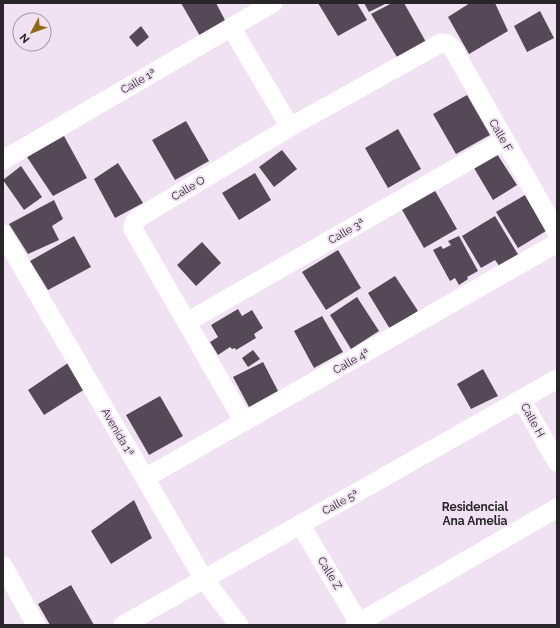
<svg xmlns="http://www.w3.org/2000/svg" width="560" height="628" viewBox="0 0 560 628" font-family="Raleway,sans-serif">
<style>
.building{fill:#554857}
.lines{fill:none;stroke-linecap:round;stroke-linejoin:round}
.minor{stroke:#fff;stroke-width:19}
.labels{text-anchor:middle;stroke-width:4;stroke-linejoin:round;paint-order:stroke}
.street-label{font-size:11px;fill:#2a242b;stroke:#f1e2f3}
.neighbourhood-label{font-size:12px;font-weight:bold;fill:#2a242b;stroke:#f1e2f3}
</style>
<rect width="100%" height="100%" fill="#f1e2f3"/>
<path class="building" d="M 181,3 L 216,3 L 226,22 L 200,36 Z
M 318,3 L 357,3 L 367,20 L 338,36 Z
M 364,3 L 387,3 L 369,12 Z
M 392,3 L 404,3 L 426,42 L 397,57 L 371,14 Z
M 470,3 L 495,3 L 508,31 L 469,54 L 448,17 Z
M 540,11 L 554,38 L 527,52 L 514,26 Z
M 141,26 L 149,37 L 137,47 L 129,37 Z
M 467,95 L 490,135 L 456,154 L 433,114 Z
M 186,121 L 209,161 L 175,180 L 152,140 Z
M 398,129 L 421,169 L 388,188 L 365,148 Z
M 64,136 L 87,178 L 53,196 L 27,157 Z
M 282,150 L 297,169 L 274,187 L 259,167 Z
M 497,154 L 517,185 L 493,200 L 474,168 Z
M 118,163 L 143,203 L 115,218 L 94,179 Z
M 21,166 L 42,197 L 24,210 L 3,180 Z
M 255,173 L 271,200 L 239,220 L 222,193 Z
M 434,189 L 457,229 L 424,248 L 401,208 Z
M 525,195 L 546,231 L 518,248 L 496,212 Z
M 54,200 L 63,219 L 52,226 L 59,240 L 28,254 L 9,224 Z
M 495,216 L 519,256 L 500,267 L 495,260 L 481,268 L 462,236 Z
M 74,236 L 91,267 L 48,290 L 30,261 Z
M 459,236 L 478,271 L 467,277 L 468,279 L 459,285 L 455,278 L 450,281 L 433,250 L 441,246 L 443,249 L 451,245 L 448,241 Z
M 202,242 L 221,263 L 196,286 L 177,265 Z
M 338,250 L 361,288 L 326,310 L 302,272 Z
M 395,276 L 418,311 L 390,329 L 368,293 Z
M 357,297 L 379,331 L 351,349 L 330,315 Z
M 238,309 L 242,316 L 252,310 L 263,328 L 254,334 L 256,338 L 236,350 L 235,348 L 232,349 L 230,347 L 218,355 L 210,342 L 218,337 L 211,325 Z
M 322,316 L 343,352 L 314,368 L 294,331 Z
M 253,350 L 260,359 L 248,367 L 242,358 Z
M 263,362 L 278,391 L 249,407 L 233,377 Z
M 68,363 L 85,389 L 44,415 L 28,390 Z
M 483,369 L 498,396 L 471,409 L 457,384 Z
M 160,396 L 183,436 L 149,455 L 126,415 Z
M 134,500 L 152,538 L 111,564 L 91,531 Z
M 71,585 L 94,625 L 50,625 L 38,604 Z"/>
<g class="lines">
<path class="minor" d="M 231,27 L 290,127
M 3,160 L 273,3
M 3,234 L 203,578 L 239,625
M 187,322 L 505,140
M 521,399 L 557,462
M 244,422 L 133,229 L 134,223 L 138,218 L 290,127 L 441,43 L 448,44 L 453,49 L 557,232
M 145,478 L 557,243
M 300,524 L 359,623
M 3,566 L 36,625
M 123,625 L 557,379
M 355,625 L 557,508"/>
</g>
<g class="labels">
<g class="street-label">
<text transform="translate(138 81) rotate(-30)" y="4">Calle 1ª</text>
<text transform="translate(501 135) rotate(60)" y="4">Calle F</text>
<text transform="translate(188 188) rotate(-31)" y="4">Calle O</text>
<text transform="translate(346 231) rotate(-30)" y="4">Calle 3ª</text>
<text transform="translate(351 361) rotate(-30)" y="4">Calle 4ª</text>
<text transform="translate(533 420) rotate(61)" y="4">Calle H</text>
<text transform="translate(118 432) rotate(60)" y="4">Avenida 1ª</text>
<text transform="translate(340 502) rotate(-29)" y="4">Calle 5ª</text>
<text transform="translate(330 573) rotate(59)" y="4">Calle Z</text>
</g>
<g class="neighbourhood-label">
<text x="475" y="511">Residencial<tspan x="475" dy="14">Ana Amelia</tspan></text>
</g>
</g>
<rect width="560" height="628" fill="none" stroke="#2a242b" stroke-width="8"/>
<g transform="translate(32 32) rotate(229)"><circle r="19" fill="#f1e2f3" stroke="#a196a3"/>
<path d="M0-3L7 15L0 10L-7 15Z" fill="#8f690e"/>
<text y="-6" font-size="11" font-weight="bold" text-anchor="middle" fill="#2a242b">N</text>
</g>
</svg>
